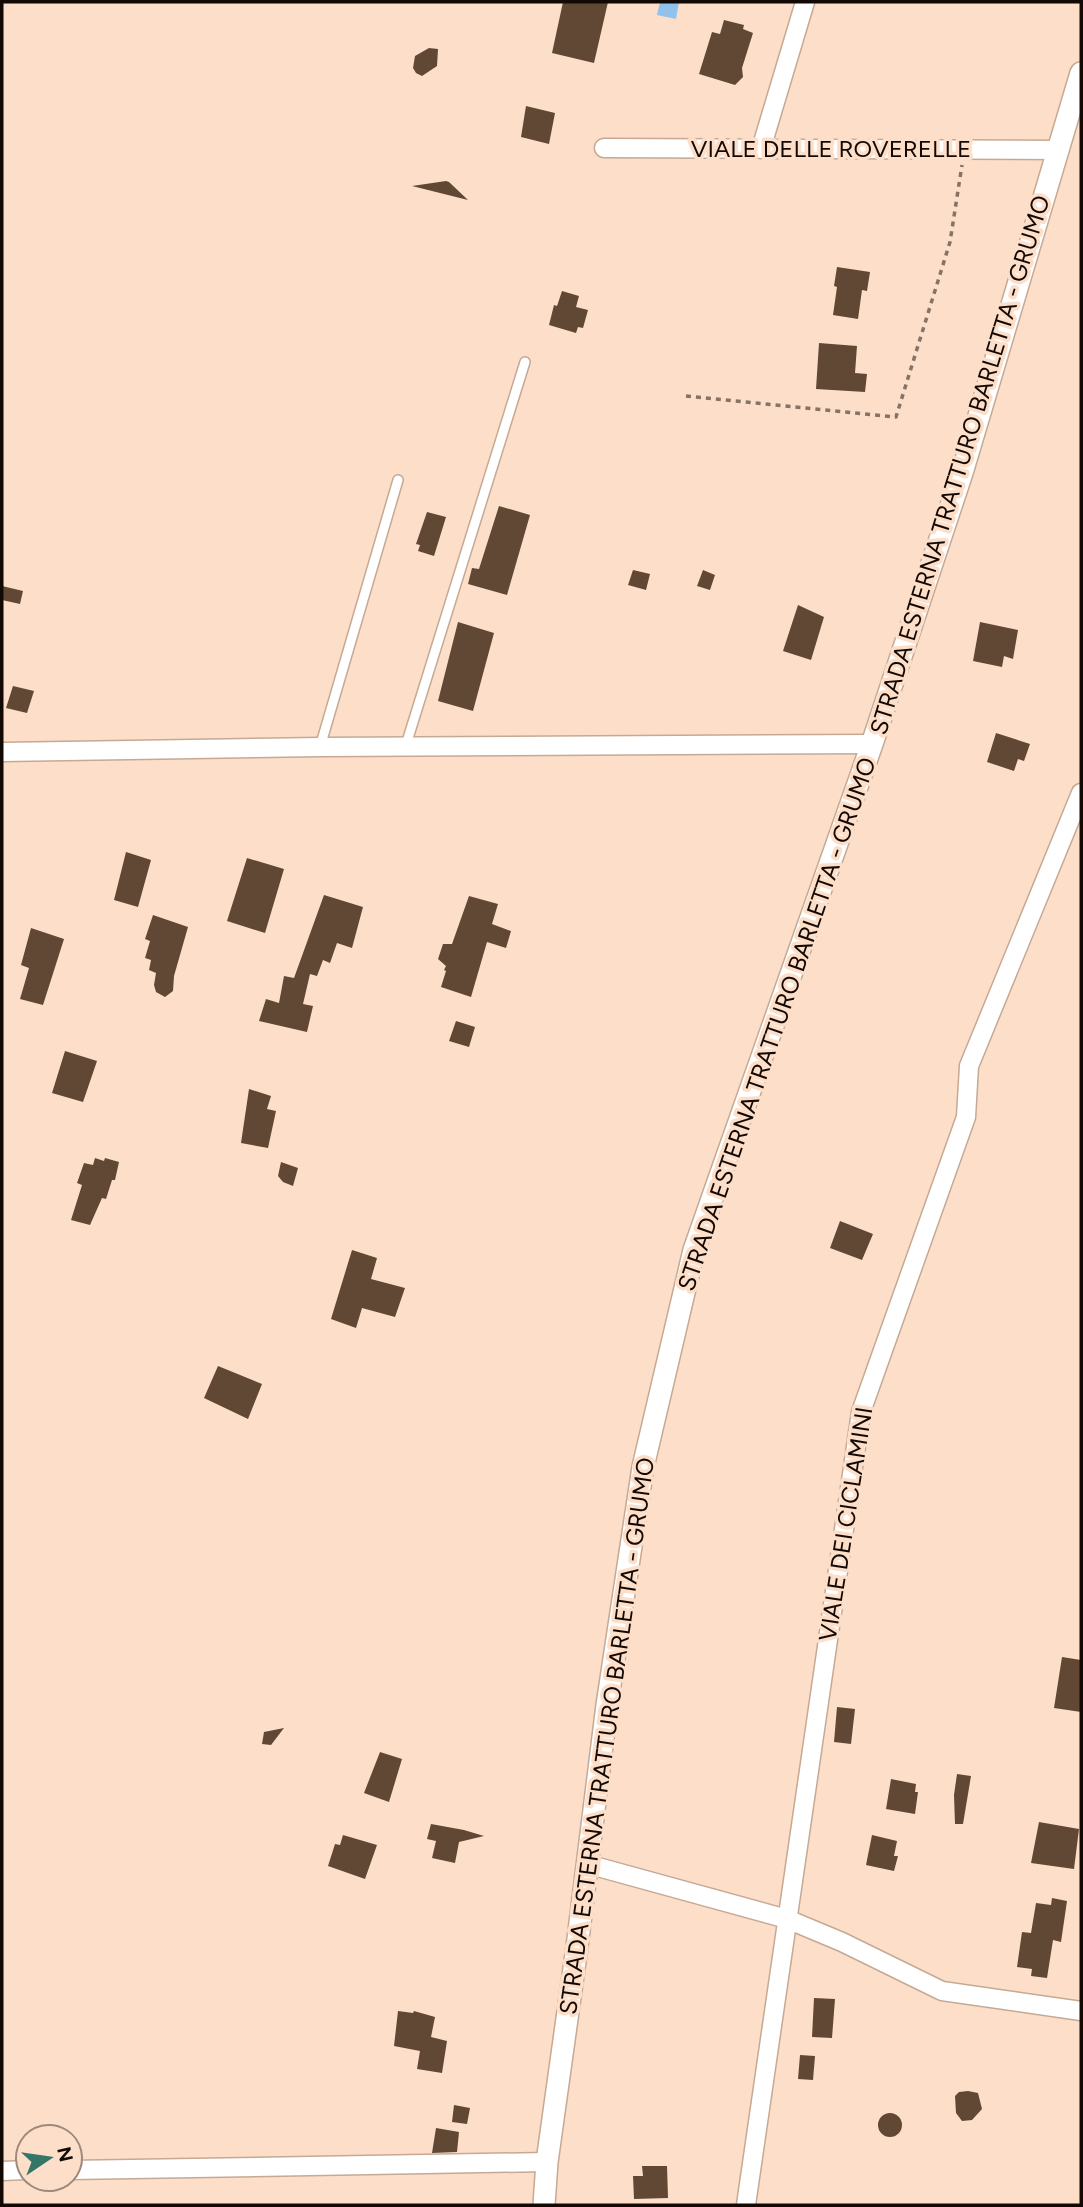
<svg xmlns="http://www.w3.org/2000/svg" width="1083" height="2207" viewBox="0 0 1083 2207" font-family="Figtree,sans-serif">
<style>
.water{fill:#91c2ed}
.building{fill:#604835}
.lines{fill:none;stroke-linecap:round;stroke-linejoin:round}
.service-casing{stroke:#c5a994;stroke-width:12}
.minor-casing{stroke:#c5a994;stroke-width:21}
.tertiary-casing{stroke:#c5a994;stroke-width:24}
.path{stroke:#877365;stroke-width:3.5;stroke-dasharray:5 5;stroke-linecap:butt}
.service{stroke:#fff;stroke-width:9}
.minor{stroke:#fff;stroke-width:18}
.tertiary{stroke:#fff;stroke-width:21}
.labels{text-anchor:middle;stroke-width:7;stroke-linejoin:round;paint-order:stroke}
.street-label{font-size:24px;fill:#130904;stroke:#fddfc9}
</style>
<rect width="100%" height="100%" fill="#fddfc9"/>
<path class="water" d="M 660,2 L 679,2 L 676,19 L 657,15 Z"/>
<path class="building" d="M 563,2 L 608,2 L 594,63 L 552,53 Z
M 724,20 L 744,25 L 743,29 L 753,33 L 742,68 L 743,77 L 735,85 L 699,74 L 712,32 L 720,34 Z
M 429,48 L 438,49 L 437,66 L 422,76 L 416,73 L 413,68 L 415,56 Z
M 526,106 L 555,113 L 549,144 L 521,137 Z
M 446,181 L 449,182 L 468,200 L 412,186 Z
M 837,267 L 870,272 L 867,291 L 862,290 L 858,319 L 833,315 L 837,287 L 834,286 Z
M 562,291 L 579,296 L 576,307 L 588,310 L 583,328 L 578,327 L 576,333 L 549,325 L 554,305 L 557,306 Z
M 819,343 L 857,346 L 855,373 L 867,374 L 865,392 L 816,389 Z
M 499,506 L 530,515 L 507,595 L 468,584 L 472,568 L 479,569 Z
M 427,512 L 446,517 L 434,556 L 418,551 L 420,545 L 416,544 Z
M 633,570 L 650,574 L 646,590 L 628,585 Z
M 703,570 L 715,575 L 710,590 L 697,586 Z
M 2,586 L 23,591 L 20,604 L 2,600 Z
M 798,605 L 824,617 L 811,660 L 783,651 Z
M 458,622 L 494,633 L 473,711 L 438,701 Z
M 980,622 L 1018,630 L 1013,659 L 1004,656 L 1002,667 L 973,661 Z
M 13,686 L 34,691 L 27,713 L 6,708 Z
M 996,733 L 1030,744 L 1024,761 L 1018,759 L 1014,771 L 987,762 Z
M 126,852 L 151,860 L 138,907 L 114,900 Z
M 247,858 L 284,869 L 265,933 L 227,921 Z
M 324,895 L 363,907 L 352,948 L 337,943 L 330,963 L 323,960 L 317,976 L 310,974 L 303,1004 L 313,1006 L 307,1032 L 259,1021 L 266,999 L 279,1003 L 284,976 L 294,978 Z
M 469,896 L 498,904 L 492,924 L 511,931 L 506,948 L 487,942 L 471,997 L 441,987 L 446,971 L 444,970 L 446,966 L 438,959 L 443,944 L 452,944 Z
M 153,915 L 188,927 L 174,976 L 173,991 L 165,997 L 156,992 L 154,985 L 156,973 L 149,970 L 151,960 L 145,958 L 150,941 L 145,939 Z
M 31,928 L 64,939 L 43,1005 L 20,999 L 29,968 L 21,965 Z
M 456,1021 L 475,1027 L 469,1047 L 449,1041 Z
M 65,1051 L 97,1061 L 83,1102 L 52,1093 Z
M 249,1089 L 271,1096 L 267,1109 L 276,1111 L 268,1148 L 241,1143 Z
M 95,1158 L 104,1161 L 105,1158 L 119,1162 L 115,1180 L 112,1180 L 106,1199 L 102,1198 L 90,1225 L 71,1220 L 82,1185 L 77,1183 L 84,1163 L 93,1165 Z
M 281,1162 L 298,1168 L 293,1186 L 283,1182 L 278,1176 Z
M 840,1221 L 873,1234 L 862,1260 L 830,1248 Z
M 352,1250 L 377,1258 L 371,1279 L 405,1288 L 395,1317 L 362,1308 L 356,1328 L 331,1319 Z
M 218,1366 L 262,1384 L 248,1419 L 204,1398 Z
M 1062,1657 L 1081,1660 L 1081,1712 L 1054,1708 Z
M 837,1707 L 855,1709 L 851,1744 L 834,1742 Z
M 284,1728 L 271,1745 L 262,1744 L 264,1732 Z
M 380,1752 L 402,1759 L 389,1802 L 364,1793 Z
M 957,1774 L 971,1776 L 963,1824 L 955,1824 L 954,1795 Z
M 891,1779 L 916,1784 L 915,1792 L 918,1792 L 915,1814 L 886,1809 Z
M 1039,1822 L 1079,1829 L 1074,1869 L 1031,1863 Z
M 431,1824 L 464,1830 L 484,1836 L 459,1842 L 455,1863 L 432,1858 L 436,1841 L 427,1839 Z
M 343,1835 L 377,1845 L 365,1879 L 328,1866 L 335,1844 L 340,1845 Z
M 872,1835 L 897,1841 L 894,1856 L 898,1856 L 894,1871 L 866,1865 Z
M 1052,1898 L 1067,1901 L 1061,1942 L 1053,1940 L 1047,1978 L 1031,1976 L 1032,1969 L 1017,1967 L 1022,1932 L 1031,1933 L 1036,1903 L 1051,1905 Z
M 814,1998 L 835,1999 L 832,2038 L 812,2037 Z
M 398,2011 L 413,2013 L 414,2011 L 435,2017 L 431,2037 L 447,2041 L 442,2073 L 417,2069 L 420,2051 L 394,2046 Z
M 800,2055 L 815,2056 L 813,2080 L 798,2079 Z
M 968,2091 L 978,2093 L 982,2109 L 972,2120 L 962,2121 L 956,2113 L 955,2096 L 959,2092 Z
M 454,2105 L 470,2108 L 467,2124 L 452,2122 Z
M878 2125a12 12 0 1 1 24 0a12 12 0 1 1-24 0Z
M 436,2128 L 459,2132 L 457,2152 L 432,2153 Z
M 642,2166 L 667,2166 L 668,2198 L 634,2199 L 633,2176 L 643,2176 Z"/>
<g class="lines">
<defs>
<path id="service" d="M 320,747 L 398,480
M 405,748 L 525,362"/>
<path id="minor" d="M 604,148 L 1058,150
M 761,149 L 805,2
M 2,752 L 320,747 L 872,744
M 587,1864 L 787,1919 L 842,1942 L 942,1991 L 1081,2011
M 70,2170 L 547,2162
M 2,2171 L 28,2170
M 746,2205 L 861,1412 L 966,1117 L 969,1066 L 1081,793"/>
<path id="tertiary" d="M 544,2205 L 547,2162 L 577,1947 L 607,1705 L 643,1467 L 694,1250 L 872,744 L 962,473 L 1081,73"/>
</defs>
<use href="#service" class="service-casing"/>
<use href="#minor" class="minor-casing"/>
<use href="#tertiary" class="tertiary-casing"/>
<path class="path" d="M 686,396 L 896,417 L 950,242 L 962,165"/>
<use href="#service" class="service"/>
<use href="#minor" class="minor"/>
<use href="#tertiary" class="tertiary"/>
</g>
<g class="labels">
<g class="street-label">
<text x="831" y="157">VIALE DELLE ROVERELLE</text>
<text transform="translate(960 465) rotate(-73)" y="8">STRADA ESTERNA TRATTURO BARLETTA - GRUMO</text>
<text transform="translate(777 1024) rotate(-71)" y="8">STRADA ESTERNA TRATTURO BARLETTA - GRUMO</text>
<text transform="translate(846 1524) rotate(-81)" y="8">VIALE DEI CICLAMINI</text>
<text transform="translate(607 1736) rotate(-82)" y="8">STRADA ESTERNA TRATTURO BARLETTA - GRUMO</text>
</g>
</g>
<rect width="1083" height="2207" fill="none" stroke="#130904" stroke-width="7"/>
<g transform="translate(49 2158) rotate(77)"><circle r="33" fill="#fddfc9" stroke="#9f897a" stroke-width="2"/>
<path d="M0-5L12 26L0 18L-12 26Z" fill="#347667"/>
<text y="-10" font-size="19" font-weight="bold" text-anchor="middle" fill="#130904">N</text>
</g>
</svg>
